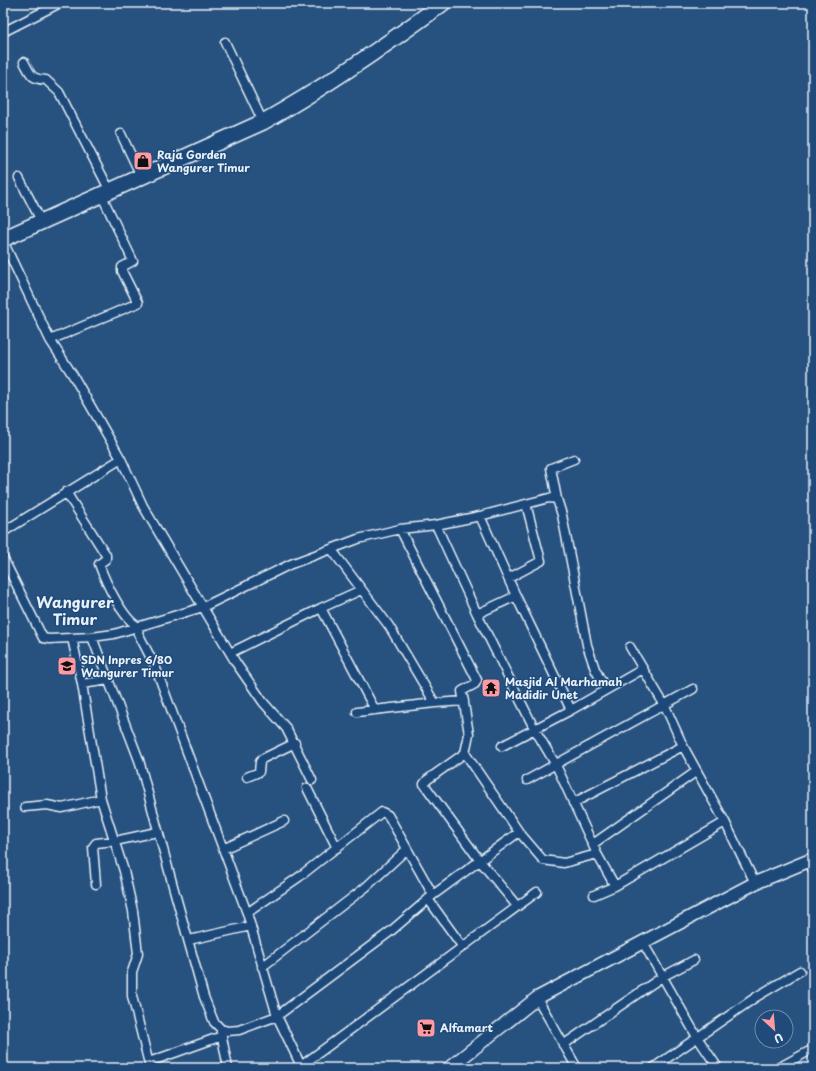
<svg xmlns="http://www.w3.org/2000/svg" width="816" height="1071" font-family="'Playpen Sans',sans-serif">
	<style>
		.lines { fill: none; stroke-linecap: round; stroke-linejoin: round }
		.street-casing { stroke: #e8f1f8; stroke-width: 11 }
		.secondary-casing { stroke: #e8f1f8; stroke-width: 15 }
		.highway-casing { stroke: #e8f1f8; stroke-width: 18 }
		.street { stroke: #1f4a7a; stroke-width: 8 }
		.secondary { stroke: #1f4a7a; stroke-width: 12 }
		.highway { stroke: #1f4a7a; stroke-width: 15 }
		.labels { text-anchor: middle; stroke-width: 3; stroke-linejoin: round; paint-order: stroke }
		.poi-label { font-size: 11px; font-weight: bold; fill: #e8f1f8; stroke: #1f4a7a; text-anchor: start }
		.district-label { font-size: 15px; font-weight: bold; fill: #e8f1f8; stroke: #1f4a7a }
	</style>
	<rect width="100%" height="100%" fill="#27517f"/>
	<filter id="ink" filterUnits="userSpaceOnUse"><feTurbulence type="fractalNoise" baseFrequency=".025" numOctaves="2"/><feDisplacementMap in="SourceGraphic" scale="8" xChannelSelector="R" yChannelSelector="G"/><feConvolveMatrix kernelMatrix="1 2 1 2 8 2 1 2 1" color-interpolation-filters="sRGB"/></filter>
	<g filter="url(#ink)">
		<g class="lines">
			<defs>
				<path id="street" d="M3,32l57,-29
					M225,42l38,80
					M24,62c7,13 7,17 22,18l13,12 51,99
					M121,134l20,42
					M19,178l22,43
					M3,241l47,99 24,37 47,82 22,47 93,157 27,39 23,26 26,52
					M50,340l88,-37 -16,-32v-4l11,-6 -32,-67
					M66,492l40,63v4l-7,5c6,17 24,56 40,63l-1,6 17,33 92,247 30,103 114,-85 42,-36 86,-63 -54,-79
					M557,499l-6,-31 23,-9
					M480,516l36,80 55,114
					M436,525l41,89 57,114 22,37 41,89 18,32
					M400,529l77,151 -2,4 -13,7 7,43 -4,19 -38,27 -3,4 56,77 37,45
					M3,532l118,-73
					M332,550l57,76 44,74 2,3 29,-2
					M3,558l40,80 6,1 43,-2 47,123 34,126 31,111 10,25 7,7 7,2 11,-1 38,-14 25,52
					M509,578l32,-17 -15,-57
					M361,590l-40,18 54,102
					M477,614l39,-18
					M92,637l22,-3 89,-27 88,-43 67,-25 42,-10 36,-4 44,-9 69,-18 8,1 5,16 25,130 8,24 11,21
					M72,638l10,46 19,115 23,72 9,40 5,43 -6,18v24l18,72
					M630,647l35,59 18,40 42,76 30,61
					M230,653l91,-45
					M82,684l27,-4
					M357,712l78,-9
					M502,746l69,-36 72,-41
					M247,777l12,-5 1,-10 2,-3 33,-16
					M527,780l166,-91
					M307,788l30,60
					M573,803l110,-57
					M25,807l22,-2 15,3 39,-9
					M519,832l24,28 21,3 33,-9
					M593,844l104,-73
					M223,849l61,-28
					M809,861l4,9
					M96,884l-3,-37 3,-4 19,-2 42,-9
					M594,895l21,-9 110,-64
					M428,899l34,47
					M247,913l52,-36 83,-65 6,3 45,80
					M189,940l62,-14
					M642,941l55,96 21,31
					M262,967l104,-80 41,-38
					M537,998l40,70
					M221,1032l7,36
					M563,1045l99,-68 32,-17
					M149,1062l73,-26
					M301,1066l236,-174
					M653,1068l103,-71 44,-26
					M778,1068l35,-19"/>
				<path id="secondary" d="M449,1068l88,-70 218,-115 58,-24"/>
				<path id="highway" d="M3,239l260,-117c64,-36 122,-76 180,-119"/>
			</defs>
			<!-- street casing -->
			<use href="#street" class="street-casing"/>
			<!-- secondary casing -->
			<use href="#secondary" class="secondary-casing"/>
			<!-- highway casing -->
			<use href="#highway" class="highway-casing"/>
			<!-- street -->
			<use href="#street" class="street"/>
			<!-- secondary -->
			<use href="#secondary" class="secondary"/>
			<!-- highway -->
			<use href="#highway" class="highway"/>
		</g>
	</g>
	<!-- icons -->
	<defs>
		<symbol id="shop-square" viewBox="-11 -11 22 22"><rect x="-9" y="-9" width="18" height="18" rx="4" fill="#ff9aa2" stroke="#1f4a7a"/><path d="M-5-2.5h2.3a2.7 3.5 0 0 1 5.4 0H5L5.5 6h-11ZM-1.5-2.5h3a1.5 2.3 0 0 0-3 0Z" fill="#111"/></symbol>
		<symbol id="school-square" viewBox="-11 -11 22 22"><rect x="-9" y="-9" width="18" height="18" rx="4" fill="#ff9aa2" stroke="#1f4a7a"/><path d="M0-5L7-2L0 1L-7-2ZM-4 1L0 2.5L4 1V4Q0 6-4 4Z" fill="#111"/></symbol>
		<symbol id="temple-square" viewBox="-11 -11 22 22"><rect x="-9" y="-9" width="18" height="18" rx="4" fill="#ff9aa2" stroke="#1f4a7a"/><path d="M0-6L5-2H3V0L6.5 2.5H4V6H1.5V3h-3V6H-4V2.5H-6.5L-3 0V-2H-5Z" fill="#111"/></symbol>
		<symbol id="supermarket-square" viewBox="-11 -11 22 22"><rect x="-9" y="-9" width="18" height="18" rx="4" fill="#ff9aa2" stroke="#1f4a7a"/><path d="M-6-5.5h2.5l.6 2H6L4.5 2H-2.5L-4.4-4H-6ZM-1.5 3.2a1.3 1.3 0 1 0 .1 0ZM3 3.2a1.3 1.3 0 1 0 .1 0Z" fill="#111"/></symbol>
	</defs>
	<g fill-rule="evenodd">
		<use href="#shop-square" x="132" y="150" width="22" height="22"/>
		<use href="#school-square" x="56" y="655" width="22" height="22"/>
		<use href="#temple-square" x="480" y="677" width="22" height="22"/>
		<use href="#supermarket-square" x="415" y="1017" width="22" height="22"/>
	</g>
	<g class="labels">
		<!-- poi labels -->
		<g class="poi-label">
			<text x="157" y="159">Raja Gorden<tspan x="157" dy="13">Wangurer Timur</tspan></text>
			<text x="81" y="664">SDN Inpres 6/80<tspan x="81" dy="13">Wangurer Timur</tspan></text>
			<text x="505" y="686">Masjid Al Marhamah<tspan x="505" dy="13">Madidir Unet</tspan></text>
			<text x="440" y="1032">Alfamart</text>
		</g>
		<!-- district labels -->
		<g class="district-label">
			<text x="75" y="608">Wangurer<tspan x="75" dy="17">Timur</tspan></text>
		</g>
	</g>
	<!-- margin -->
	<rect width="816" height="1071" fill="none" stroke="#1f4a7a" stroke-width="16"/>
	<rect x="8" y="8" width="800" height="1055" fill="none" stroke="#e8f1f8" stroke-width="1.5" filter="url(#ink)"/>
	<!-- north arrow -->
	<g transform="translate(774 1029) rotate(154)"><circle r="19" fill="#1f4a7a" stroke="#6f8dac"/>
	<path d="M0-3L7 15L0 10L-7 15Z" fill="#ff9aa2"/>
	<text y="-6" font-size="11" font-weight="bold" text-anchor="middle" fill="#e8f1f8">U</text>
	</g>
</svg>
